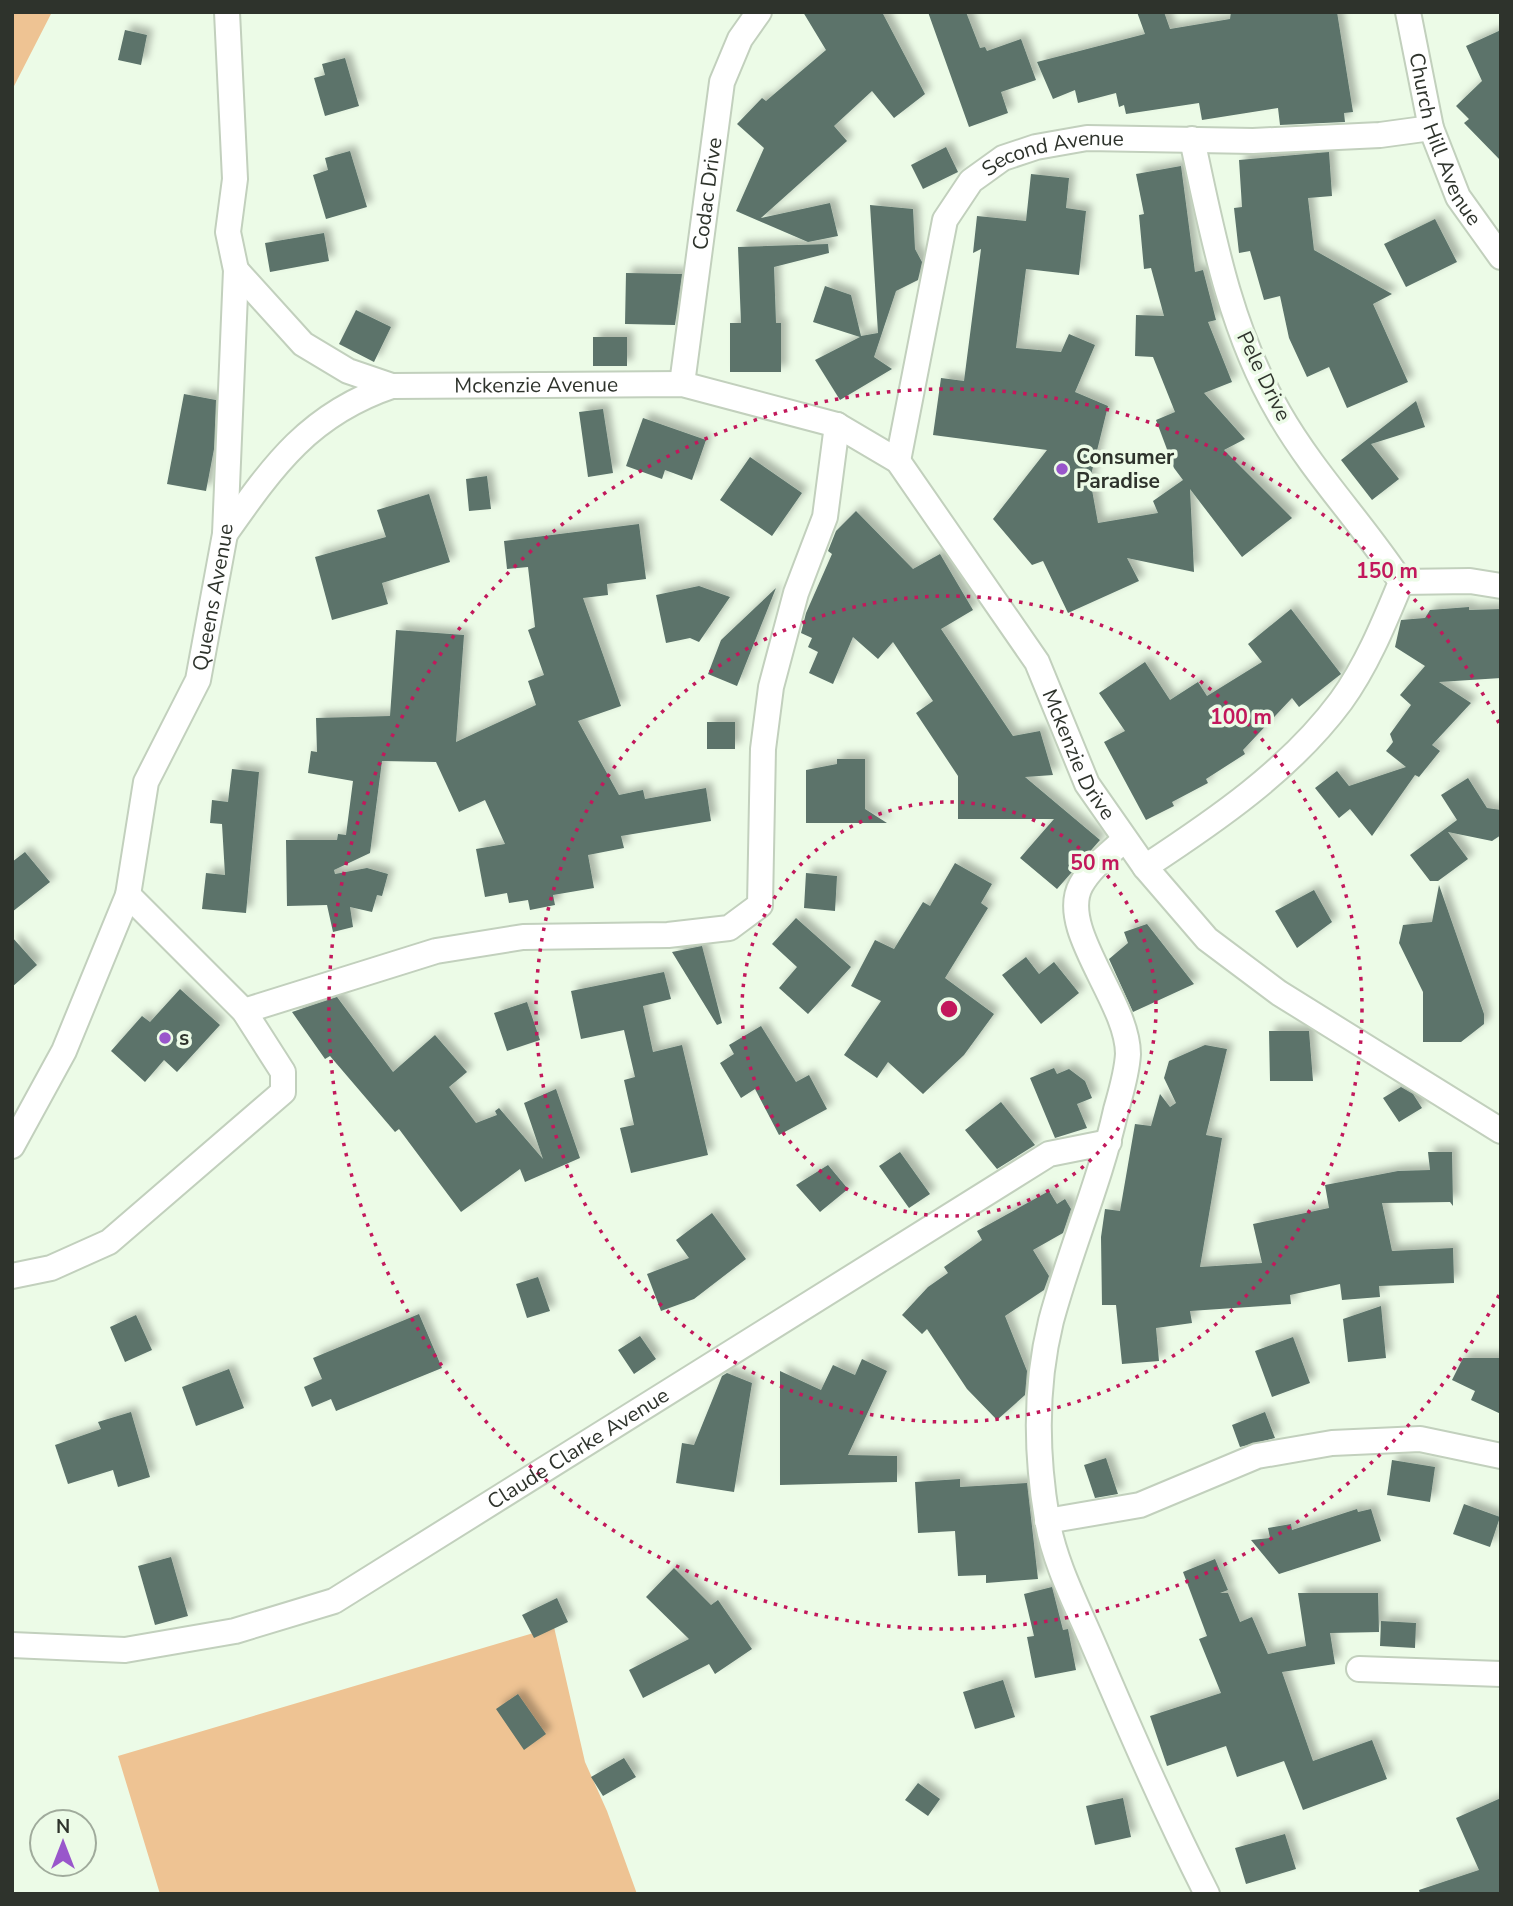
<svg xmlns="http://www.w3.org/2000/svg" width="1513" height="1906" font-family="'Nunito Sans',sans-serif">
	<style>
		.green { fill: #eec393 }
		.building { fill: #5b736a; filter: url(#shadow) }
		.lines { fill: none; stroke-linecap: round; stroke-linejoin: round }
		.street-casing { stroke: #c2d0bd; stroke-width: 28 }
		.street { stroke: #fff; stroke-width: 24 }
		.ring { fill: none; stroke: #c2185b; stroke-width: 3.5; stroke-dasharray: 3.5 7 }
		.poi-dot { fill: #9956cb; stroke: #ecfbe7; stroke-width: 2.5 }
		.labels { text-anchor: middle; stroke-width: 7; stroke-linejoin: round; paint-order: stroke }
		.street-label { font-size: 21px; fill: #2e332c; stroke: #ecfbe7 }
		.poi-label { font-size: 21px; font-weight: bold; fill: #2e332c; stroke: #ecfbe7; text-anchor: start }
		.centre { fill: #c2185b; stroke: #ecfbe7; stroke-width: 3.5 }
		.ring-label { font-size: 21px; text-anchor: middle; font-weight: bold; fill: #c2185b; stroke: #ecfbe7; stroke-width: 7; stroke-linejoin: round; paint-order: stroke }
	</style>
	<defs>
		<filter id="shadow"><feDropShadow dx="6" dy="-6" stdDeviation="3.5" flood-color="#0004"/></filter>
	</defs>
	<rect width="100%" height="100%" fill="#ecfbe7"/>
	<!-- green -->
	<path class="green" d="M12,12h40l-40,78z
		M554,1627l31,135 22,49 30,83h-477l-42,-138z"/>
	<!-- building -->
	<path class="building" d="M803,12h79l43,82 -31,24 -22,-27 -38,35 13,15 -86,77 69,-15 8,33 -30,6 -72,-31 28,-63 -27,-24 25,-26 4,3 60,-51z
		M928,12h38l14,36 5,-1 2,4 34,-12 15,41 -35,12 7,21 -39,14z
		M1137,12h27l6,17 60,-10 1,-7h106l16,100 -9,1 1,9 -65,3 -2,-17 -76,12 -3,-17 -73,11 -2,-9 -5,2 -3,-14 -38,10 -3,-13 -22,9 -16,-37 108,-28z
		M125,30l22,5 -6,30 -23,-5z
		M1501,30v131l-37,-38 5,-4 -13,-13 26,-25 -16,-35z
		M345,58l14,48 -34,10 -11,-38 11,-3 -3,-11z
		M946,147l12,25 -35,17 -12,-24z
		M350,151l17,56 -41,12 -13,-44 15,-5 -3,-12z
		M1329,152l3,44 -24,2 6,52 78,44 -19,10 35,78 -61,26 -18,-41 -22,10 -18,-39 -9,-42 -16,4 -14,-49 -11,2 -5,-45 8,-1 -3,-47z
		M1181,166l14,106 8,-2 13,50 -8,2 24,60 -28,11 41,46 -21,11 68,68 -50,39 -52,-68 4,83 -67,-14 12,23 -71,32 -25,-52 -11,4 -39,-46 54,-69 -114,-15 8,-57 23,3 17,-132 -8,4 4,-37 49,5 5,-47 38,4 -3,30 20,3 -7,64 -53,-6 -10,79 45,4 8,-18 26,11 -20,47 33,14 -18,73 8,44 60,-10 -5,-12 30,-21 -9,-12 -18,-48 19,-8 -22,-55 -18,-1 1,-41 28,1 -13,-48 -7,1 -5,-54 5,-1 -8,-40z
		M870,205l43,4 2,40 7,13 -4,18 -22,11 -22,66 18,12 -52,31 -25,-40 45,-23 -47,-15 12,-36 26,9 10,41 17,-3z
		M1435,219l22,43 -51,25 -22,-43z
		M324,233l5,28 -59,11 -5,-29z
		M828,244l1,9 -55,14 2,56h5v49h-51v-49h11l-3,-76z
		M626,273l56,1 -7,51 -50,-1z
		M356,310l35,17 -17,35 -35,-18z
		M593,337h34v29h-34z
		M184,394l32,6 -2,49 -8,42 -39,-7z
		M1416,401l9,26 -54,17 28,35 -27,21 -31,-40z
		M603,409l10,64 -25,4 -9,-65z
		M643,418l63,22 -14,40 -27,-10 -3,9 -36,-13z
		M750,457l52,36 -30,43 -52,-36z
		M487,476l4,33 -22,2 -3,-32z
		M429,494l21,68 -68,21 6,21 -56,16 -17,-63 71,-20 -9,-27z
		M856,511l57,58 27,-15 33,56 -32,19 72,107 27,-5 13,44 -28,2 75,63 -43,49 -37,-31 34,-39h-96v-43l-42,-63 17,-12 -40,-59 -15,17 -25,-22 -20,47 -24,-11 9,-21 -10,-5 4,-9 -11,-5 5,-20 26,-59 -4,-3 8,-20z
		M639,524l7,55 -39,5 1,11 -25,3 38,108 -43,15 41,74 24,-5 2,9 61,-11 5,33 -90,15 3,12 -36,7 6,33 -41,7 2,10 -25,5 -2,-10 -19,3 -2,-10 -22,4 -9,-48 29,-5 -20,-44 -26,12 -23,-50 -54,-1 -12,92 -36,17 1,4 32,-6 21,6 -6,22 -5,-1 -5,17 -22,-5 3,20 -20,5 -6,-27 -40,1 -1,-66h51l1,-6 8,1 7,-54 -45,-8 3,-22 6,1 -1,-34 74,-2 6,-86 68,5 -8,107 80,-37 -8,-24 16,-6 -16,-45 7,-3 -7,-60 -21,2 -3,-28z
		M699,586l31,11 -31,45 -9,-4 -24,5 -10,-48z
		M776,588l-39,98 -29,-12 13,-34z
		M1469,607v3l32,-1v69l-62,4 32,21 -39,42 8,6 -21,26 -4,-2 -43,61 -22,-27 -11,9 -24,-30 22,-17 12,15 57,-19 -20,-16 7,-9 -3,-8 21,-29 -11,-10 25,-29 -30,-19 6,-27 24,-2 5,-8z
		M1291,609l50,65 -42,33 -7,-9 -49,52 2,4 -39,25 2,4 -36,19 2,4 -28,14 -42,-78 21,-11 -26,-38 46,-31 25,38 28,-18 9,14 55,-34 -14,-18z
		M707,722h28v27h-28z
		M837,759h28v50l22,14h-81v-53l31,-6z
		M232,769l27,3 -13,141 -44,-4 4,-36 19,2 -3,-51 -12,-1 2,-23 16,2z
		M1468,778l19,30 14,2v25l-9,6 -44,-9 20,27 -30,22h-8l-20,-26 47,-35 -16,-25z
		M25,852l25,30 -38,30v-50z
		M955,863l37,21 -11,19 7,5 -43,70 49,36 -30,41 -41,39 -35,-32 -11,16 -33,-23 37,-54 -30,-15 24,-46 19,9 29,-47 7,4z
		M806,873l31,3 -2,35 -31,-3z
		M1439,885l45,129v10l-23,18h-38v-50l-24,-49 4,-18 29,-3z
		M1314,890l18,32 -35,26 -22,-37z
		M796,918l55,49 -43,47 -29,-26 18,-21 -25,-23z
		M1147,924l47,60 -61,28 -24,-53 19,-16 -4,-11z
		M12,937l25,28 -25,22z
		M702,946l20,77 -5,2 -45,-73z
		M1026,957l13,17 15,-12 25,31 -38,31 -39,-49z
		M664,972l7,27 -28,7 10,46 29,-7 26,110 -77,18 -11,-45 14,-3 -10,-45 11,-3 -11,-47 -43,9 -10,-48z
		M180,989l40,36 -43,47 -13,-12 -19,22 -34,-31 31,-35 8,6z
		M337,997l56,75 42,-37 32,37 -18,15 27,36 21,-8 -2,-4 4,-3 44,51 -19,-56 32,-14 24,69 -55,24 -5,-13 -59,43 -62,-83 -4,3 -65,-76 -5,3 -33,-47z
		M527,1002l13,38 -33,11 -13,-38z
		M761,1026l35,56 13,-7 18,34 -48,26 -24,-46 -14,9 -21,-35 14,-9 -5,-9z
		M1269,1031h40l4,50h-43z
		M1205,1045l22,4 -21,86 16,3 -22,129 62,-4 -9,-39 76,-16 -4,-23 73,-14 32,-1 -2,-18h24l1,54 -3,-4 -68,1 10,48 61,-3 1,35 -75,3 1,11 -38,3 -2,-16 -50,11 1,9 -101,7 2,12 -36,5 3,33 -37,3 -6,-59h-14l-1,-68 4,-28 15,2 15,-87 16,2 9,-32 10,13 6,-4 -12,-25 5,-17z
		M1054,1068l3,6 12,-5 16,12 7,17 -15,6 10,24 -32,10 -25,-60z
		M1401,1087l12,7 9,14 -23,14 -16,-24z
		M1001,1102l34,43 -38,24 -32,-39z
		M900,1152l30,42 -21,14 -30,-42z
		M828,1165l20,24 -28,23 -24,-27z
		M1049,1191l8,13 8,-5 6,10 -8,24 -30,17 16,26 -5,14 -39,26 22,55 -2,24 -28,25 -30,-31 -40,-60 -5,5 -20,-19 26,-28 20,-14 -4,-6 38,-27 -5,-9z
		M712,1213l34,46 -52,40 -33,12 -14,-37 42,-16 -13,-18z
		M538,1277l12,34 -23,7 -11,-34z
		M1381,1306l5,52 -38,4 -5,-43z
		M419,1314l23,54 -106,43 -5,-12 -19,8 -8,-20 18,-8 -9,-21z
		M136,1315l16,35 -27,12 -15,-35z
		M640,1336l16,23 -22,15 -16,-24z
		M1293,1337l17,46 -38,14 -17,-46z
		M1463,1358h38v56l-30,-14 4,-9 -23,-11z
		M862,1359l25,12 -39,84 49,1v26l-117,3v-114l41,19 12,-25 22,10z
		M229,1369l15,39 -48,18 -14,-39z
		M727,1373l25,10 -18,109 -58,-9 6,-40 12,2 28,-69z
		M131,1412l19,65 -32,10 -5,-17 -45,14 -13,-39 46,-16 -3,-7z
		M1265,1412l10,26 -35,9 -8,-22z
		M1106,1458l12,36 -23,4 -11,-33z
		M1392,1460l43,7 -5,35 -43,-7z
		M960,1479v8l67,-4 11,96 -52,4v-8l-28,1 -3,-45 -37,2 -3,-51z
		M1464,1504l36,13 -10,30 -37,-13z
		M1357,1509l1,3 13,-3 10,32 -102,33 -28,-34 19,-2 -2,-10 23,-4 1,6z
		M171,1557l17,59 -33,9 -17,-59z
		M1215,1559l13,31 -8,3h8l12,29 12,-5 16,37 38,-8 -8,-53h80l1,39 -49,1 5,31 -53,8 31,89 59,-21 15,39 -84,31 -19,-49 -47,16 -11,-31 -59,20 -17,-50 71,-23 -22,-54 8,-3 -24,-64z
		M674,1568l37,37 7,-5 34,49 -37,25 -6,-10 -66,34 -14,-28 60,-31 -43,-42z
		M1052,1587l11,43 5,-1 8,41 -41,8 -8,-41 7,-1 -10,-42z
		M557,1598l11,24 -34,16 -12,-23z
		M1381,1621l35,2 -1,25 -35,-2z
		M1003,1680l12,37 -40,12 -12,-37z
		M518,1694l28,40 -22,16 -28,-41z
		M624,1758l12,19 -33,19 -12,-19z
		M918,1783l22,16 -12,17 -23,-16z
		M1123,1798l8,39 -36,8 -9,-39z
		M1501,1798v96h-81l-1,-4 60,-20 -23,-52z
		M1285,1834l11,35 -50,15 -11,-36z"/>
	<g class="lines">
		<defs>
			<g id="street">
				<path id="s1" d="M1408,12l23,116 27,69 43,60"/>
				<path id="s2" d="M236,270l67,74 45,27 44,15 290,-2 155,41 61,36 139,201 50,122 58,83 62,72 72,54 222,138"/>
				<path id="s3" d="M682,384l40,-302 18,-43 19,-27"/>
				<path id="s4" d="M898,461l47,-241 26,-39 32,-23 33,-11 51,-9 166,3 127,-6 51,-7"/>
				<path d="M225,534c48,-68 84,-120 167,-148"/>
				<path d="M1401,582l69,-1 31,5"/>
				<path d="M1124,840c-15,14 -33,27 -43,45 -24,44 47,116 47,169 -1,19 -7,38 -12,56 -16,72 -46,140 -65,211 -16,65 -15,133 -4,198 7,43 30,87 47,127 36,84 72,167 113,248"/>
				<path d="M1145,867c70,-46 145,-97 196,-166 26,-36 43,-78 60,-119 -38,-58 -87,-108 -122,-169 -49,-83 -67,-180 -87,-274"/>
				<path d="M244,1011l192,-60 87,-14 145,-2 61,-7 31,-23 3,-156 8,-62 25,-94 29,-76 12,-92"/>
				<path id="s5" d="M12,1146l52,-95 64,-156 18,-113 52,-102 27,-146 11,-264 -8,-38 7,-53 -8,-167"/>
				<path d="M12,1276l39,-8 58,-26 174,-150v-20l-39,-61 -116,-116"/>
				<path d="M1047,1521l93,-16 117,-49 75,-13 88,-4 81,17"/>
				<path id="s6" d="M12,1645l113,5 110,-19 99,-30 715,-447 60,-12"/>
				<path d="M1359,1669l142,5"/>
			</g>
		</defs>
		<!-- street casing -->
		<use href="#street" class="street-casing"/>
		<!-- street -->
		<use href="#street" class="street"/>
	</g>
	<!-- distance rings -->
	<g class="ring">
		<circle cx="949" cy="1009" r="207"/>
		<circle cx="949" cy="1009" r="413"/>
		<path d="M1499 1295A620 620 0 1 1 1499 723"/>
	</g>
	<!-- markers -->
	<g class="poi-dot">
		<circle cx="1062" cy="469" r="7"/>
		<circle cx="165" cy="1038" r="7"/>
	</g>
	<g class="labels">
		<!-- street labels -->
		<g class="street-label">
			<text dy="7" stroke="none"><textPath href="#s1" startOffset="133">Church Hill Avenue</textPath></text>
			<text dy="7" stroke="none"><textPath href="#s4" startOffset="382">Second Avenue</textPath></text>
			<text dy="7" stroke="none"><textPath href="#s3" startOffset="192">Codac Drive</textPath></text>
			<text transform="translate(1264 376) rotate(64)" y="7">Pele Drive</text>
			<text dy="7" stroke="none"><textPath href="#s2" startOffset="343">Mckenzie Avenue</textPath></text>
			<text dy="7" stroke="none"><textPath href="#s5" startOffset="590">Queens Avenue</textPath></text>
			<text dy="7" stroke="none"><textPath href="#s2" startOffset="1066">Mckenzie Drive</textPath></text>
			<text dy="7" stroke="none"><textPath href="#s6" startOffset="616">Claude Clarke Avenue</textPath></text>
		</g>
		<!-- poi labels -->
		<g class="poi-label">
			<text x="1076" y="464">Consumer<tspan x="1076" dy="24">Paradise</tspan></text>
			<text x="179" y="1045">s</text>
		</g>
	</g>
	<circle cx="949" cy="1009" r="10" class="centre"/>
	<g class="ring-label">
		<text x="1387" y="578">150 m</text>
		<text x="1241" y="724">100 m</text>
		<text x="1095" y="870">50 m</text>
	</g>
	<!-- border -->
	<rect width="1513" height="1906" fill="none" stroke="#2e332c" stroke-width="28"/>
	<!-- north arrow -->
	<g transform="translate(63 1843)"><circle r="33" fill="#ecfbe7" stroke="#a0ab9c" stroke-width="2"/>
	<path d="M0-5L12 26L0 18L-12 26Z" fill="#9956cb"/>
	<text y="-10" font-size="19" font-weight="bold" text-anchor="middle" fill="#2e332c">N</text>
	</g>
</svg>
